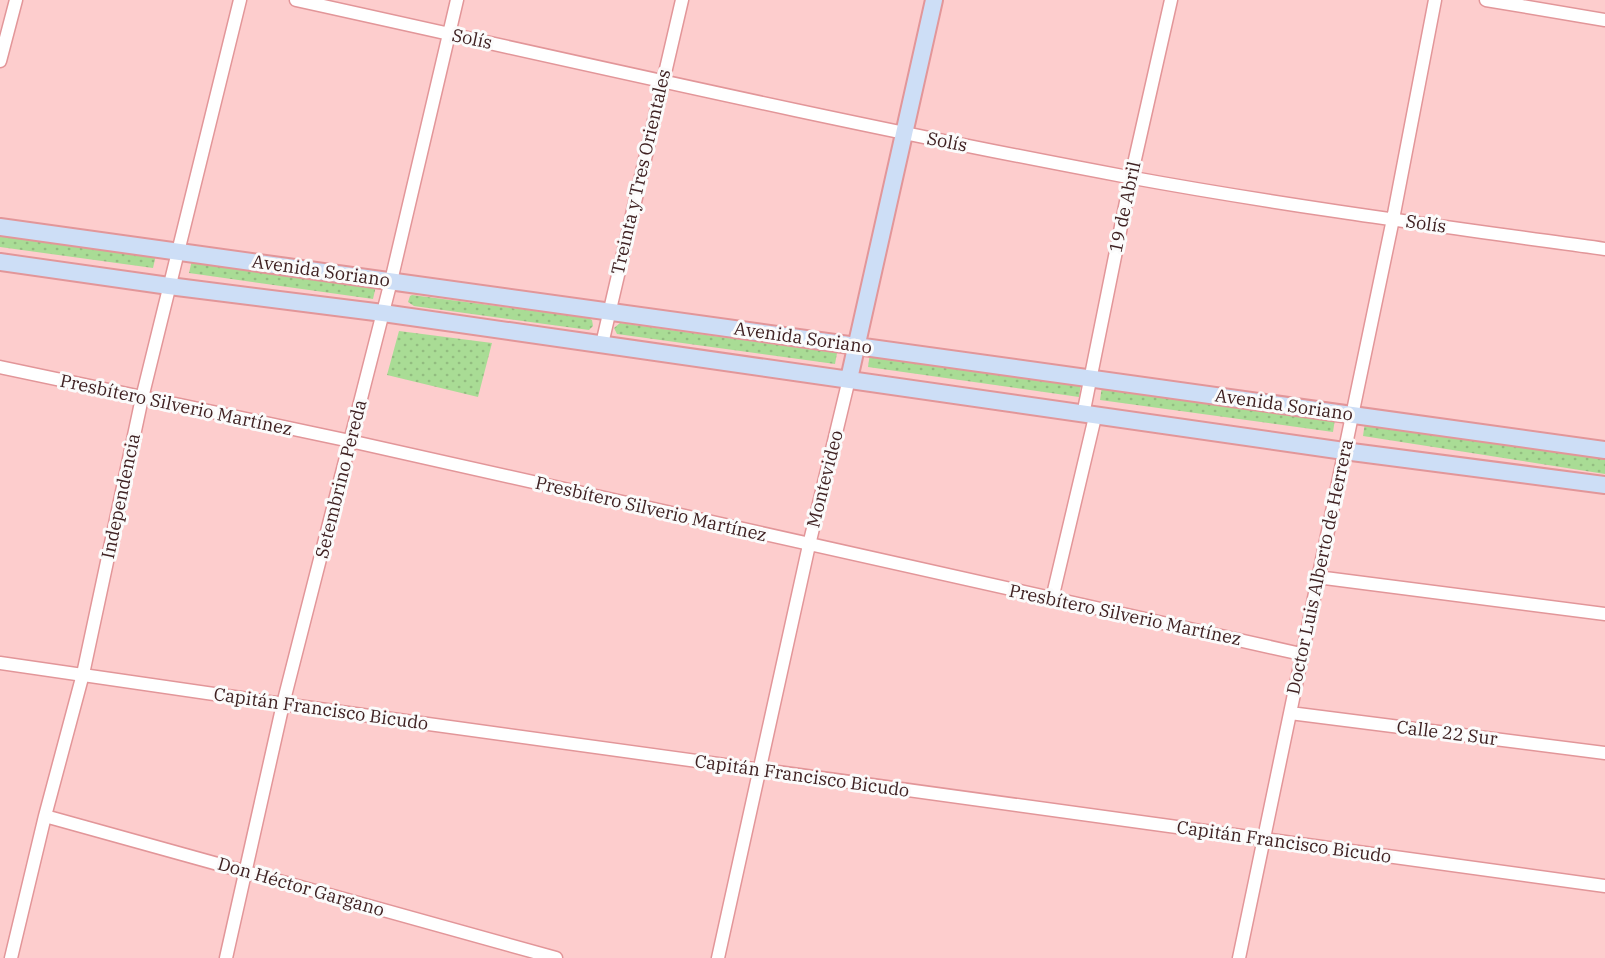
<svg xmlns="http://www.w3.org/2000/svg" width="1605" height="958" font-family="'IBM Plex Serif',serif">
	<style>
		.green { fill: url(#green-dots) }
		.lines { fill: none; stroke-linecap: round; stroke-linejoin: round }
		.street-casing { stroke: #e29699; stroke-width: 15 }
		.secondary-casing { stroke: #e29699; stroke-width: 20 }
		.street { stroke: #fff; stroke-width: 12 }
		.secondary { stroke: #cddef6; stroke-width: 16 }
		.labels { text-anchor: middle; stroke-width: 6; stroke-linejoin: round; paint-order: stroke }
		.street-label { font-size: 18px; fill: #3f2122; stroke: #fbfbfb }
	</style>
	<defs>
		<pattern id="green-dots" width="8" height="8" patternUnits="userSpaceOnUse" patternTransform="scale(1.5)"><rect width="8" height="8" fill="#a9dc95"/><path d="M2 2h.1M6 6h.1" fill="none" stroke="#92bc80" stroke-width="1.8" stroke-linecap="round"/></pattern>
	</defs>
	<rect width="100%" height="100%" fill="#fdcdcd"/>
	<!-- green -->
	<path class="green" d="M0,234l156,21 -3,13 -153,-21z
		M192,260l184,26 -3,13 -184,-26z
		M412,295l177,23 3,2 1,6 -4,4 -175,-24 -6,-4 2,-6z
		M620,323l217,30 -2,11 -218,-30 -3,-6z
		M399,331l93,12 -14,54 -91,-22z
		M870,353l211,31 -2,13 -211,-30z
		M1102,386l233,33 -2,13 -233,-32z
		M1365,422l240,37v15l-242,-38z"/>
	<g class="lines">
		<defs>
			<path id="street" d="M296,0c277,61 553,125 832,177 158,29 318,50 477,72
				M1486,0l119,20
				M0,61l16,-61
				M602,344l80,-344
				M0,367l350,74 951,213
				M1083,415l48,-238 40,-177
				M1317,577l288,37
				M1052,599l43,-182
				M0,663l283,41 1322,182
				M1290,713l315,40
				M45,816l511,142
				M11,958l34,-142 38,-142 59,-276 98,-398
				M226,958l57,-254 108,-423 66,-281
				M718,958l91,-413 40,-166
				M1239,958l154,-739 42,-219"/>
			<path id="secondary" d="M0,227l1605,223
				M0,262l169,24 214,27 961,138 261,34
				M849,379l85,-379"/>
		</defs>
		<!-- street casing -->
		<use href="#street" class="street-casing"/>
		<!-- secondary casing -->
		<use href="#secondary" class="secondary-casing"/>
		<!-- street -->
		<use href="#street" class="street"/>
		<!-- secondary -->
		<use href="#secondary" class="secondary"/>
	</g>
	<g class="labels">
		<!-- street labels -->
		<g class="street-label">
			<text transform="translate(472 39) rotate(12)" y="6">Solís</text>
			<text transform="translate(947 142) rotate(11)" y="6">Solís</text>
			<text transform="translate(641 172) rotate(-77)" y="6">Treinta y Tres Orientales</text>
			<text transform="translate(1125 207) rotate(-78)" y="6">19 de Abril</text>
			<text transform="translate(1426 224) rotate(8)" y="6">Solís</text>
			<text transform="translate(321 271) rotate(8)" y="6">Avenida Soriano</text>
			<text transform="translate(803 338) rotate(8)" y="6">Avenida Soriano</text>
			<text transform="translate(176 405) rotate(12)" y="6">Presbítero Silverio Martínez</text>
			<text transform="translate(1284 405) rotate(8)" y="6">Avenida Soriano</text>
			<text transform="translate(341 479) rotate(-76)" y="6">Setembrino Pereda</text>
			<text transform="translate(825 479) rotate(-76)" y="6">Montevideo</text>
			<text transform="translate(121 496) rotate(-78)" y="6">Independencia</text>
			<text transform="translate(651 509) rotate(13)" y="6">Presbítero Silverio Martínez</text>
			<text transform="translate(1320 567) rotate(-78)" y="6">Doctor Luis Alberto de Herrera</text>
			<text transform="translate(1125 615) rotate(12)" y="6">Presbítero Silverio Martínez</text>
			<text transform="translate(321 709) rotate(8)" y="6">Capitán Francisco Bicudo</text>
			<text transform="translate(1447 733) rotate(7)" y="6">Calle 22 Sur</text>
			<text transform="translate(802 776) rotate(8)" y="6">Capitán Francisco Bicudo</text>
			<text transform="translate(1284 842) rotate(8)" y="6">Capitán Francisco Bicudo</text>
			<text transform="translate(301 887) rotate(16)" y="6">Don Héctor Gargano</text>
		</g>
	</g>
</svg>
